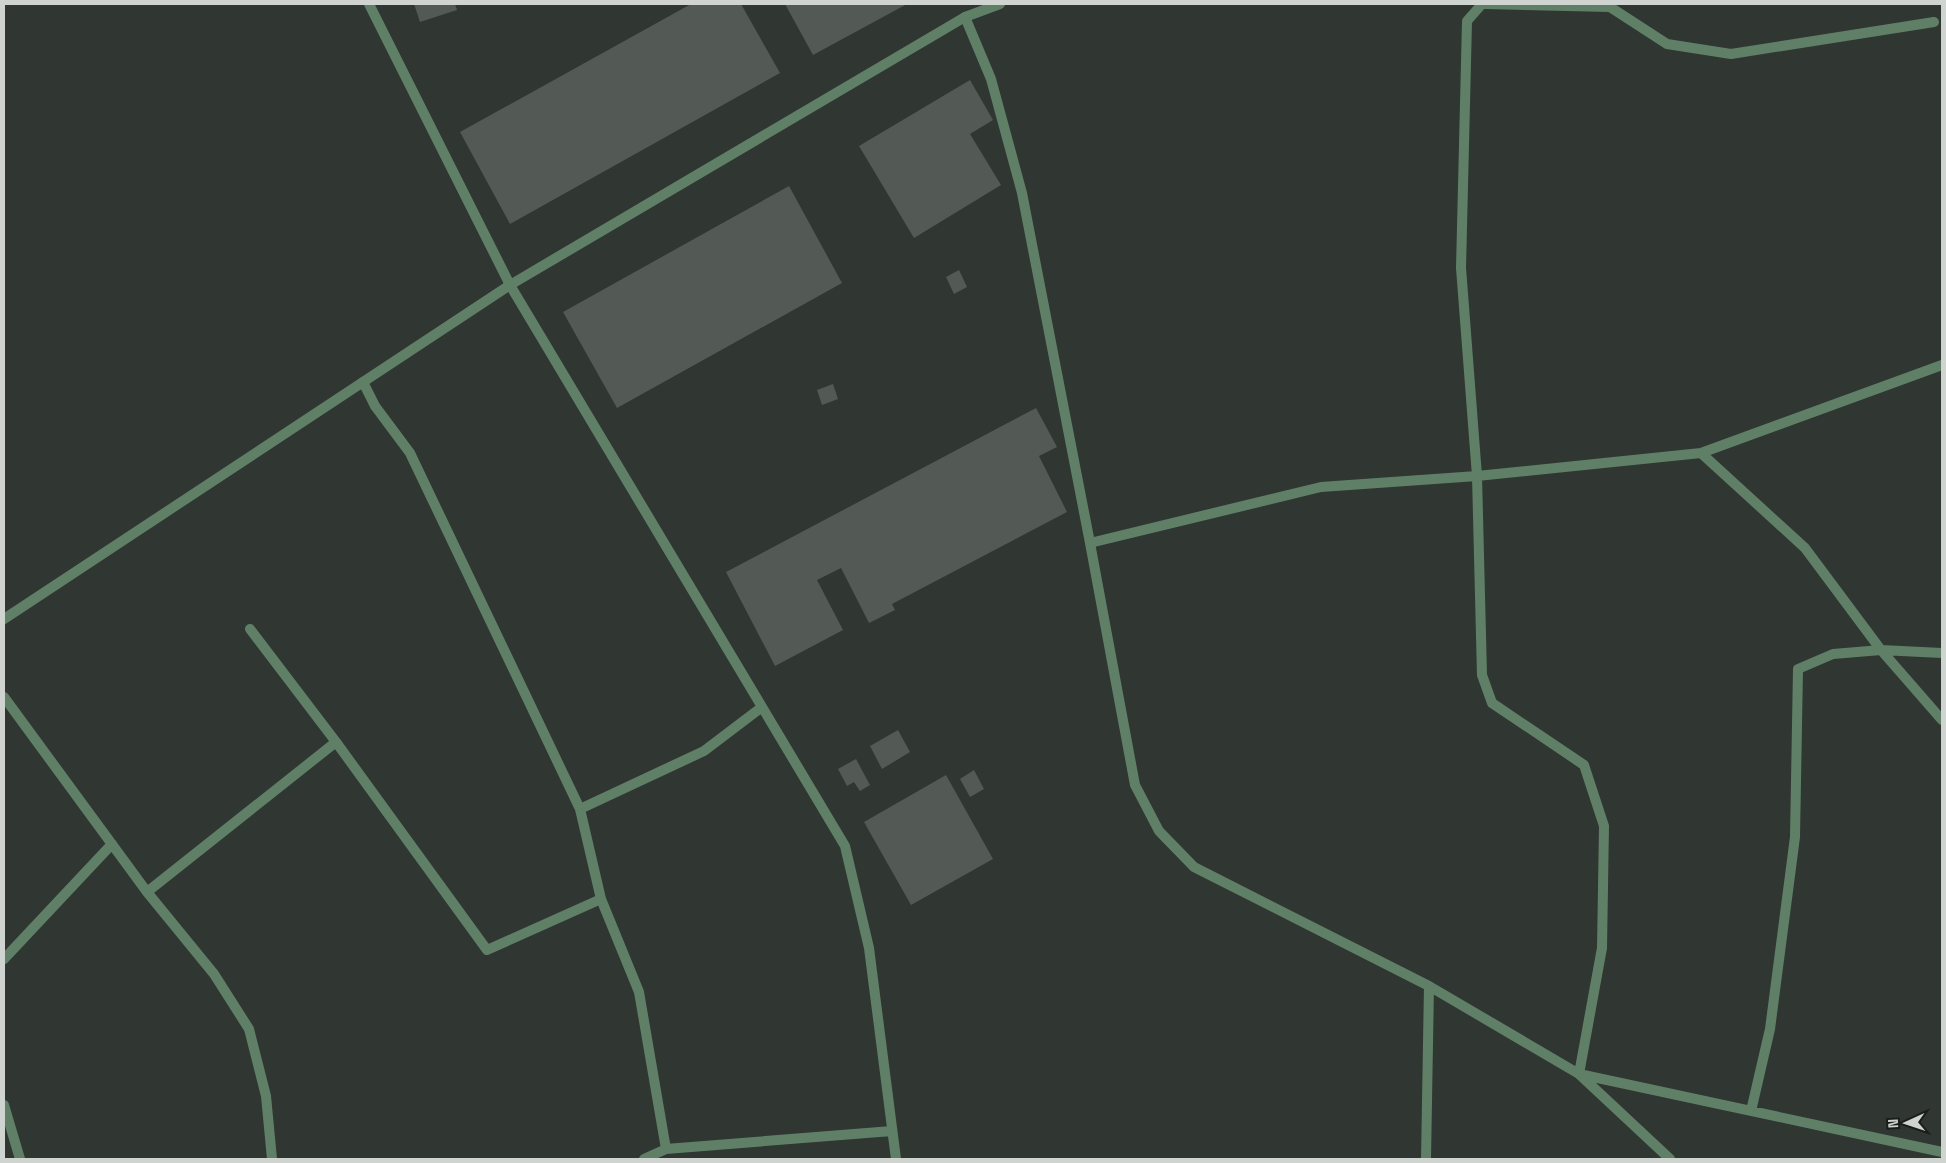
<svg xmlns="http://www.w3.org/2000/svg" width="1946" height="1163" font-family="'Space Grotesk',sans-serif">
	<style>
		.building { fill: #535a55 }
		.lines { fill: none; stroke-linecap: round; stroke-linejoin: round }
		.minor { stroke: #5f8067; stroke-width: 10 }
		.tertiary { stroke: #5f8067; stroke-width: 10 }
	</style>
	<rect width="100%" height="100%" fill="#303631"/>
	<!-- building -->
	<path class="building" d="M414,4h41l2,6 -37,12z
		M691,4h50l39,69 -270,151 -50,-92z
		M785,4h122l-94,51z
		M970,80l23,40 -23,14 31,51 -87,53 -55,-92z
		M789,186l53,97 -225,125 -54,-96z
		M959,270l8,17 -13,7 -8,-17z
		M833,384l5,15 -16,6 -5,-15z
		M1036,408l21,39 -18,9 28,56 -175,92 3,6 -26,13 -28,-55 -24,12 26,50 -68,36 -49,-94z
		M898,730l12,22 -28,17 -12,-23z
		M856,759l14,26 -10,6 -6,-9 -7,4 -9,-17z
		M974,770l10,19 -14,8 -10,-18z
		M946,775l47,84 -82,46 -47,-83z"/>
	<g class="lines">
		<!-- minor -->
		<path class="minor" d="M369,4l141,281 335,561 24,102 27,211
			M1482,4l-15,17 -6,247 16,208 5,199 10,28 92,62 20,61 -2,122 -23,126 91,85
			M1486,4l124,3 57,37 64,10 203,-32
			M965,17l26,62 31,114 68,350 45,242 24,46 35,36 235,119 150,88 363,78
			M363,382l12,24 35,47 170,356 21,90
			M1701,453l104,95 76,102 61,70
			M1090,543l231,-56 156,-11 224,-23 241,-88
			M250,629l86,113 151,208 114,-51 38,93 27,157
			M4,697l143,195 67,82 35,55 17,67 6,63
			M580,809l124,-58 58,-44
			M147,892l189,-150
			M4,959l108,-115
			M4,1105l16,54
			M1751,1111l19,-82 25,-192 3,-168 35,-15 48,-4 61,3
			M644,1159l22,-10 226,-18
			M1426,1159l3,-173"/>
		<!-- tertiary -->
		<path class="tertiary" d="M4,619l506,-334 455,-268 35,-13"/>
	</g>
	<!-- border -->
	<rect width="1946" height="1163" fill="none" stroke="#d0d4d1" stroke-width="10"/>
	<!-- north arrow -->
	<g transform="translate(1906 1123) rotate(267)" stroke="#1a1d1b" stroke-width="4" paint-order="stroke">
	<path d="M0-4L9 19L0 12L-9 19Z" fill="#d0d4d1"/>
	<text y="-8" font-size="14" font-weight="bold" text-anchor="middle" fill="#d0d4d1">N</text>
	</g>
</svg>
